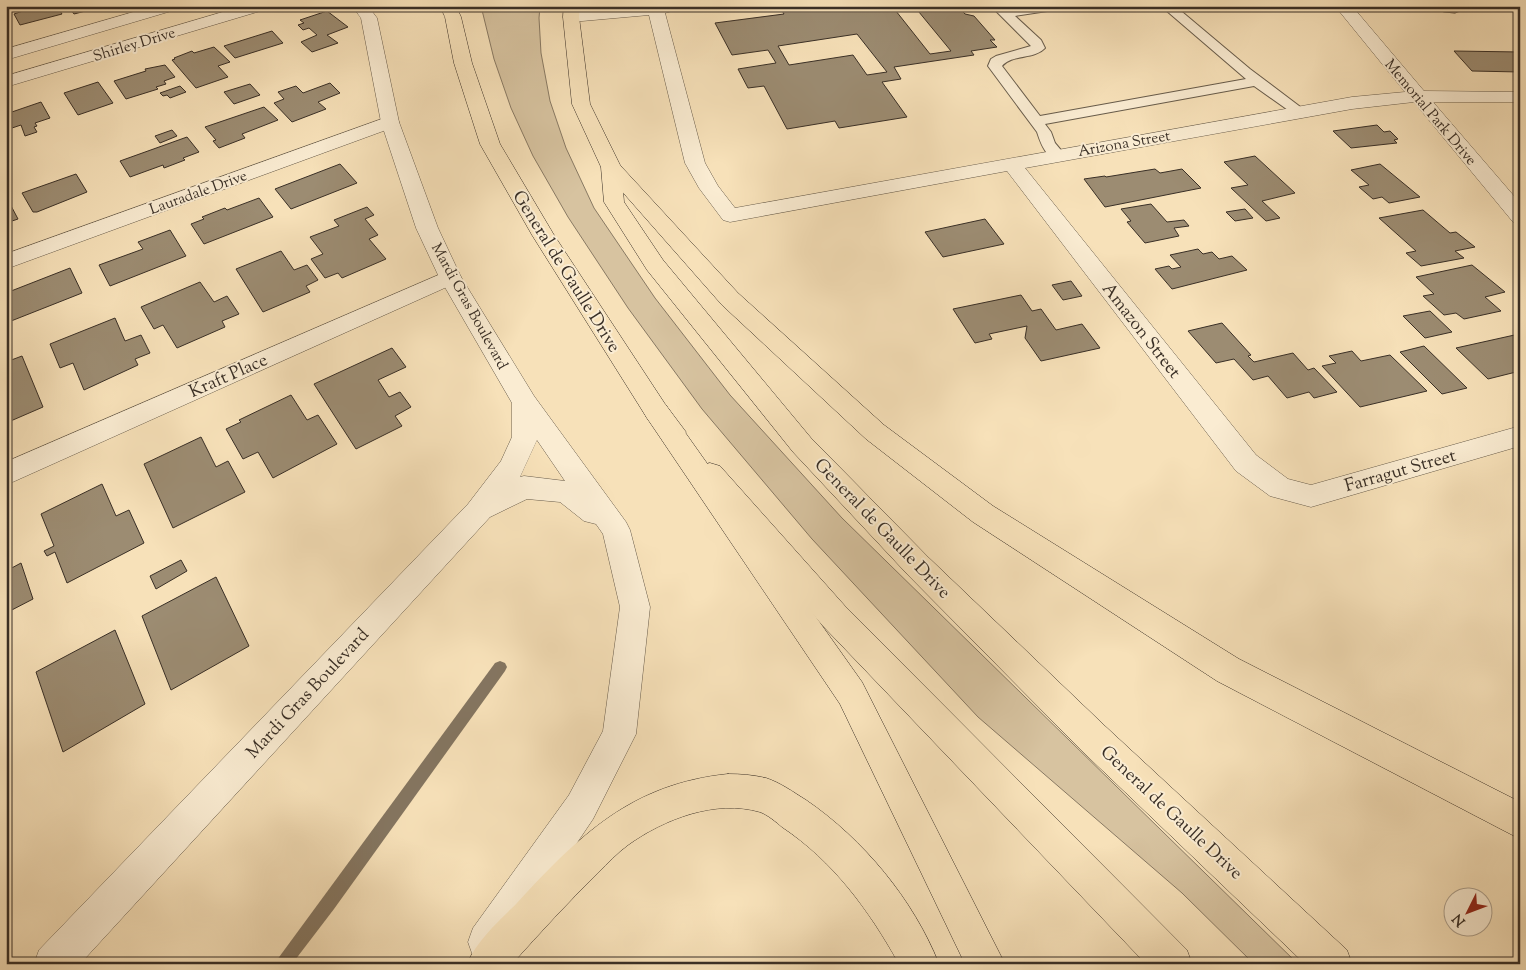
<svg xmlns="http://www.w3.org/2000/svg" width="1526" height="970" font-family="'Sorts Mill Goudy',serif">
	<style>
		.green { fill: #d7c3a0; stroke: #887963 }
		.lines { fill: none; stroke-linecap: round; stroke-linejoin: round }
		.stream { fill: #847560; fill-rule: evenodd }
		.building { fill: #9c8c72; stroke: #392f26; fill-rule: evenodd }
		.service-casing { stroke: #685c4b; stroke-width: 2 }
		.minor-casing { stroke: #685c4b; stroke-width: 1 }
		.tertiary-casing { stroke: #685c4b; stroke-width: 1 }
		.primary-casing { stroke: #392f26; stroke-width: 1 }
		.motorway-casing { stroke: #392f26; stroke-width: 1 }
		.service { fill: #faecd2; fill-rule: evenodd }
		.minor { fill: #faecd2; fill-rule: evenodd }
		.tertiary { fill: #faecd2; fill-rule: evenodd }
		.primary { fill: #f7e1b9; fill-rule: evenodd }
		.motorway { fill: #f7e1b9; fill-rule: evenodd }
		.labels { text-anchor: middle; stroke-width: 4; stroke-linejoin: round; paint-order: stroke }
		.far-street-label { font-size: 15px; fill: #392f26; stroke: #faecd2 }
		.street-label { font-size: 18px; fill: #392f26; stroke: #faecd2 }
	</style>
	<rect width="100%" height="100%" fill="#f7e1b9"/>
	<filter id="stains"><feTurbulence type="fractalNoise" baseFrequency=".004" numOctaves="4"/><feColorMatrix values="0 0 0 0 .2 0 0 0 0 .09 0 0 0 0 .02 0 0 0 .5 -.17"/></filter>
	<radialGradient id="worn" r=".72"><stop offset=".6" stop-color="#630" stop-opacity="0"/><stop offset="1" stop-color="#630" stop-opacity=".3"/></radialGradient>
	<!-- green -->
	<path class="green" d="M481,6h59l-1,12 2,35 9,48 16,47 28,60 61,90 75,97 112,123 456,446h-44l-72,-71 -204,-176 -166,-178 -110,-130 -74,-101 -60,-91 -35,-61 -22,-48 -17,-49z"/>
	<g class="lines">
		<!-- stream -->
		<path class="stream" d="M500,661l5,2 2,4 -2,4 -171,238 -42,55h-18l221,-301z"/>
	</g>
	<!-- building -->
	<path class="building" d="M27,6h30l5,8 -42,11 -6,-11 15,-5z
		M68,6h33v1l-27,7z
		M806,6l2,4 31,-4h53l38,48 21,-3 -37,-45h44l7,8 9,2 21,24h-5l7,7 -26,4 3,4 -80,12 7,12 -19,3 25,35 -68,11 -4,-7 -48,8 -23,-43 -16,2 -10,-19 38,-6 -8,-13 -36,5 -17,-32 69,-9 -4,-7zM857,34l30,38 -20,3 -14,-20 -64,10 -11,-19z
		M1426,6h41l1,2 -13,5 -11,-1z
		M327,11l21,16 -21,8 11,8 -26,9 -11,-10 16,-7 -8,-7 -6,2 -5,-5 6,-2 -4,-3z
		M272,31l11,12 -48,15 -11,-12z
		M214,47l16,15 -12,4 10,11 -32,11 -24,-28 3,-1 -1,-1 18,-7 2,2z
		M1454,51l66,1v20l-48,-1z
		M165,65l10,12 -11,4 2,3 -10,3 2,2 -32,10 -12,-18 32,-10 -1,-2z
		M98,82l15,21 -35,12 -14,-22z
		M330,83l10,10 -22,9 8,7 -34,13 -18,-19 10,-4 -6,-7 18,-6 7,7z
		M250,84l10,11 -26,9 -10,-12z
		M180,86l6,6 -16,6 -3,-3 -4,1 -3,-3z
		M41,102l9,16 -15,5 2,3 -3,1 3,5 -12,4 -4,-11 -15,5v-16z
		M264,107l14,13 -36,14 3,4 -26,10 -6,-7 3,-1 -11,-13z
		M1377,125l7,7 6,-1 8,8 -4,1 3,3 -46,5 -18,-17z
		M172,130l5,6 -17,7 -5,-7z
		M187,137l12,15 -16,6 2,2 -21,8 -1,-3 -33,12 -10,-16z
		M1255,156l40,37 -33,8 18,17 -14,3 -35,-33 17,-3 -24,-23z
		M340,164l17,19 -66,26 -16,-20z
		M1380,164l40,33 -31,6 -7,-6 -9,2 -14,-12 10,-2 -18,-15z
		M1155,169l5,4 22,-4 19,19 -96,19 -21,-28 21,-3 1,1z
		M76,174l11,18 -50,20h-4l-11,-19z
		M259,198l14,19 -69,27 -13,-20 13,-5 -2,-2 23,-9 2,2z
		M9,202l9,17 -12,4v-20z
		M1151,204l16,18 17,-2 5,6 -15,2 5,8 -34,7 -18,-21 4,-1 -10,-12z
		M367,207l7,8 -9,4 13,16 -9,4 17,20 -44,19 -4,-5 -13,5 -14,-19 12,-5 -13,-17 29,-11 -5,-6z
		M1245,209l8,9 -18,3 -9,-9z
		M1423,210l27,23 6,-1 19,15 -20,4 9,7 -43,8 -15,-13 10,-2 -37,-33z
		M985,219l19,25 -61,13 -18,-25z
		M170,230l16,26 -76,30 -11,-21 44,-16 -5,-7z
		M1198,249l5,5 9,-2 7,7 13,-3 15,14 -75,19 -17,-20 14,-3 3,3 9,-2 -11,-12z
		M281,251l13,19 13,-5 11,15 -12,6 4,6 -47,20 -27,-43z
		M1472,265l33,27 -20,5 16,14 -37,8 -8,-6 -12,2 -21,-19 11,-2 -18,-17z
		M70,268l12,25 -76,30v-30z
		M1071,281l11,15 -19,4 -11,-15z
		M200,282l14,20 13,-6 12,18 -17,7 3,6 -48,21 -14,-23 -9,4 -13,-22z
		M1021,295l11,16 9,-2 15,21 26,-6 18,24 -59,13 -16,-23 2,-12 -38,8 3,5 -17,4 -22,-34z
		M1430,311l22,21 -27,6 -22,-22z
		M115,318l10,23 16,-6 9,18 -15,6 3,6 -54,25 -11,-27 -13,5 -10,-24z
		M1222,323l29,32 -3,1 6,6 39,-9 15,17 6,-2 23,24 -23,6 -5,-6 -22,6 -19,-22 -15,4 -19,-21 -18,4 -28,-32z
		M1519,334l1,37 -32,8 -32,-31z
		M1424,346l43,42 -25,6 -42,-42z
		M392,348l14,19 -28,13 11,17 11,-5 11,15 -16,9 7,10 -46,23 -42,-65z
		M1352,351l9,10 29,-6 37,36 -67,16 -38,-41 14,-3 -7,-7z
		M22,356l21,51 -37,16v-61z
		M291,395l16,25 11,-5 19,29 -64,34 -15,-26 -15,7 -17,-30 15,-7 -2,-2z
		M201,437l15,30 12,-6 17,31 -72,36 -29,-64z
		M102,484l14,32 13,-6 15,33 -77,40 -12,-31 -8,4 -3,-5 10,-5 -13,-32z
		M181,560l6,11 -31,18 -6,-13z
		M21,563l12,36 -27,14v-48l2,5z
		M216,577l33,69 -78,44 -29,-74z
		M115,630l30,74 -82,48 -27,-80z"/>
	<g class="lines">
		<defs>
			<path id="service" d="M991,6h13l4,4 21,-4h31l-6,4 -39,6 26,24 4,8c-11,12 -33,6 -43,18l38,50 206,-37 -85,-73h14l75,63 57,43 -2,3h-10l-41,-29 -209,38 6,8 4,11 10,12 -3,3c-15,4 -21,-14 -25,-26l-49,-66 3,-7 5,-3 35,-10z"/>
			<path id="minor" d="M642,6h39l-2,3 -14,4 40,150 13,23 17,22 617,-111 53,-5 -70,-86h17l72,85 96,1v10h-87l87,101v21l-7,-2 -99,-120 -62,7 -327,59 231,287 32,24 23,6 209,-59v20l-209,61 -41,-11 -34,-25 -229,-300 -277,51 -7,-2 -24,-32 -14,-25 -36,-148 -78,7 -6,-2 -2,-3 2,-3 6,-2z
				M390,116l7,2 2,4 -2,4 -391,143v-15z
				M450,270l8,2 3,5 -3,5 -452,203v-23z"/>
			<path id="tertiary" d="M154,6h26l-2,3 -172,51v-11z
				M243,6h26l-2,3 -261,78v-11z
				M352,6h16l9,12 22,104 39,106 23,49 73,119 92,126 4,8 20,77 -14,127 -43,85 -92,137 -14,5 -14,-5 -5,-14 5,-14 96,-133 34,-64 17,-124 -17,-73 -7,-10 -12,-3 -24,-19 -33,-3 -37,18 -410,447h-46l5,-14 429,-446 33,-43 11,-24v-34l-73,-126 -23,-49 -35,-106 -20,-104zM537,440l28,41 -41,-5 -4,1z"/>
			<path id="primary" d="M440,6h16l5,11 11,46 28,81 54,91 111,169 21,28 -4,7c-19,6 -24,-7 -35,-21l-115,-183 -52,-91 -26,-81 -9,-46z
				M564,6h16l-1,11 11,87 31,63 3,35 39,58 148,178 117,119 177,169 242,224 5,14h-47l-224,-214 -173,-175 -115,-123 -146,-182 -43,-68 -3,-35 -29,-63 -9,-87z
				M710,463l10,3 125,140 342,344 5,14h-46l-323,-338 -123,-144 -4,-8 4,-8z"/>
			<path id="motorway" d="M611,161l7,2 120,130 146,132 109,81 246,153 281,143v37l-303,-158 -244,-159 -107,-83 -144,-134 -118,-134 -3,-4 3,-4z
				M656,401l9,3 197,278 143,282h-40l-125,-260 -193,-286 -4,-7 4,-7z
				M728,774c13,0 25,1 38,4 15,5 27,14 40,22 57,39 107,99 133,164h-40c-30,-54 -66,-103 -117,-137 -6,-5 -14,-12 -22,-15 -44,-13 -96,7 -132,33 -11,8 -20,18 -30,28 -30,29 -58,60 -86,91h-45c10,-24 32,-43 50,-61 63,-68 114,-119 211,-129z"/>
		</defs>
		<!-- service casing -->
		<use href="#service" class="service-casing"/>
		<!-- minor casing -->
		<use href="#minor" class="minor-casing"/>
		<!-- tertiary casing -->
		<use href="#tertiary" class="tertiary-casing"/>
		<!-- primary casing -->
		<use href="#primary" class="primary-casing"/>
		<!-- motorway casing -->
		<use href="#motorway" class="motorway-casing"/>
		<!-- service -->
		<use href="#service" class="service"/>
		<!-- minor -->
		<use href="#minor" class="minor"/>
		<!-- tertiary -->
		<use href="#tertiary" class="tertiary"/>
		<!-- primary -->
		<use href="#primary" class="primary"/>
		<!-- motorway -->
		<use href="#motorway" class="motorway"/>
	</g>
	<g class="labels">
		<!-- far-street labels -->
		<g class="far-street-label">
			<text transform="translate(134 44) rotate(-17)" y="5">Shirley Drive</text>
			<text transform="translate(1431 112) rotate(50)" y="5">Memorial Park Drive</text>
			<text transform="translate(1124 143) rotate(-10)" y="5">Arizona Street</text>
			<text transform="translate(198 192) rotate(-20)" y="5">Lauradale Drive</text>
			<text transform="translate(470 306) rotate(61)" y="5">Mardi Gras Boulevard</text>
		</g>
		<!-- street labels -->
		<g class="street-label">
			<text transform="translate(567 271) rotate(58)" y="6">General de Gaulle Drive</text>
			<text transform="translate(1142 330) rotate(52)" y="6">Amazon Street</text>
			<text transform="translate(228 375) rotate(-24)" y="6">Kraft Place</text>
			<text transform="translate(1400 470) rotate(-16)" y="6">Farragut Street</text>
			<text transform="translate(883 528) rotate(46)" y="6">General de Gaulle Drive</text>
			<text transform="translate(307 693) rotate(-47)" y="6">Mardi Gras Boulevard</text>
			<text transform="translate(1172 812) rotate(43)" y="6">General de Gaulle Drive</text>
		</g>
	</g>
	<!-- margin -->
	<rect width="1526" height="970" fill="none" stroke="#f7e1b9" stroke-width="25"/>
	<rect x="8" y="8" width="1511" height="955" fill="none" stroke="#392f26" stroke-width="2.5"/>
	<rect x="12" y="12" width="1501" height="945" fill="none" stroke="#392f26"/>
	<!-- north arrow -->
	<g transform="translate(1468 912) rotate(228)"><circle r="24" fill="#faecd2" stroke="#ada08d"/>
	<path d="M0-4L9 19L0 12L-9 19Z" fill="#8f2418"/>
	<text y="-8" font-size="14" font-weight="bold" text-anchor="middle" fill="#392f26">N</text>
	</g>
	<rect width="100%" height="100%" filter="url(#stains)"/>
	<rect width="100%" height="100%" fill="url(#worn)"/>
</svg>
